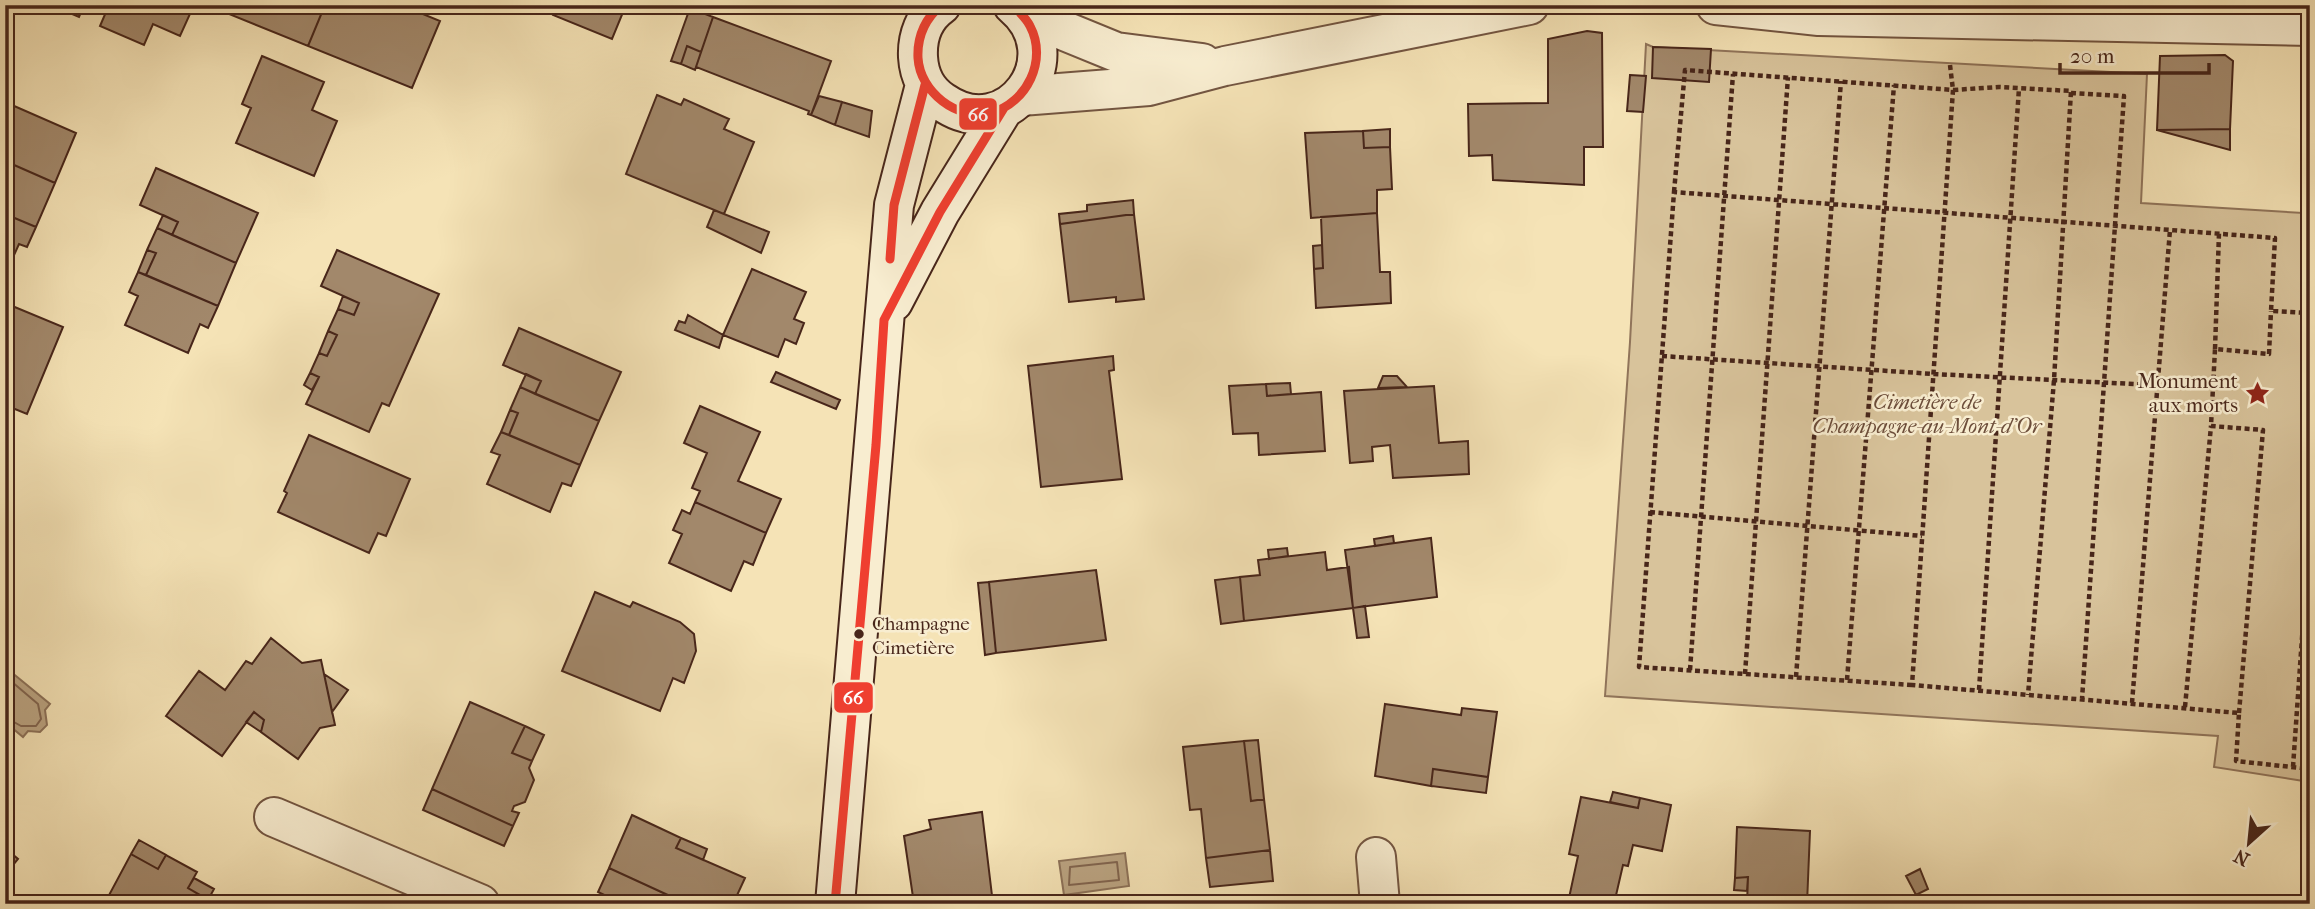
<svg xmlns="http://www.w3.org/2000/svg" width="2315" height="909" font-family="'IM FELL French Canon',serif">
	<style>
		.green { fill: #d8c39b; stroke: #90745a; stroke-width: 2 }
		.water { fill: #baa381; stroke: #8c7158; stroke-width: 2 }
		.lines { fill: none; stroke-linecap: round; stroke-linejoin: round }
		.shore { stroke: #81644e; stroke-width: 2 }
		.building { fill: #a2886b; stroke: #48261a; stroke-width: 2 }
		.street-casing { stroke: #735541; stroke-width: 42 }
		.secondary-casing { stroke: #48261a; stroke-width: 42 }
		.path { stroke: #48261a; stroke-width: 4.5; stroke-dasharray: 5 3.5; stroke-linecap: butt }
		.street { stroke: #f8edd0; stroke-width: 38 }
		.secondary { stroke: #f8edd0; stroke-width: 38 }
		.bus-1-casing { stroke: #f8edd0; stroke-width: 14 }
		.bus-1 { stroke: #ef3f30; stroke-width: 9 }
		.bus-dot { fill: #48261a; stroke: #f8edd0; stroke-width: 2.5 }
		.labels { text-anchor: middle; stroke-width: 5; stroke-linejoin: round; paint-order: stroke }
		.bus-label { font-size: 19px; fill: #48261a; stroke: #f8edd0; text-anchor: start }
		.poi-label { font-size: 21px; fill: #48261a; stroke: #f8edd0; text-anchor: end }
		.park-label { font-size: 21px; font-style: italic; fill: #6c4d3a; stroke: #f8edd0 }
		.line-badge { stroke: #f8edd0; stroke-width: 2.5 }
		.badge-label { font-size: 19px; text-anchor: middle; font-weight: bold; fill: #fff }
	</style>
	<rect width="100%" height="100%" fill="#f5e3b6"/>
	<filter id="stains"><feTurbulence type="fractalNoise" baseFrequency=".00286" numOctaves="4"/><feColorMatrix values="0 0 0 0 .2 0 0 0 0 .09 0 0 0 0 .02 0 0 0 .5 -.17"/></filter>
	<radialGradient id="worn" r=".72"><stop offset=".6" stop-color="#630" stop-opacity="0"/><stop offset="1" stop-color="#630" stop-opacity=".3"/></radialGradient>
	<!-- green -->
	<path class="green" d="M1646,44l7,3 494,27 -6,129 162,10 7,-112v681l-96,-15 4,-31 -613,-40 25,-354z"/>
	<!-- water -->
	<path class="water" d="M5,667l45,37 -5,6 2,15 -7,7 -12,-1 -5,6 -18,-15z
		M1125,853l4,33 -65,9 -5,-34z"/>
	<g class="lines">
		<!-- shore -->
		<path class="shore" d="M5,676l33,28 3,15 -5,7h-15l-16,-9
			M1117,862l2,18 -50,5 1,-18z"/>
	</g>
	<!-- building -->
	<path class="building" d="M51,5h33l-5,12z
		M109,5h85l-14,31 -27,-12 -9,21 -44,-19z
		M226,5h99l-17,41 -84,-34z
		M325,5h76l39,16 -28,67 -104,-42z
		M556,5h70l-14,34 -59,-24z
		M690,8l23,9 -12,35 -14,-6 -6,18 -10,-3z
		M713,17l118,44 -20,54 -3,-1 1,-3 -113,-44z
		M1587,31l15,2 1,114h-19v38l-91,-5 -1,-25 -23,1 -1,-52 80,-1v-64z
		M687,46l14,6 -6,18 -14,-6z
		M1653,47l58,2 -2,33 -57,-4z
		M2225,55l8,6 -3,68 -73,1 3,-74z
		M262,56l62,26 -12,28 25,11 -23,55 -78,-33 15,-35 -9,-4z
		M1630,75l16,1 -3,36 -16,-1z
		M657,95l24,10 3,-6 45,20 -5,10 30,13 -30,72 -98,-40z
		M819,96l23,6 -7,23 -24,-10z
		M5,102l71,31 -21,50 -50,-22z
		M842,102l30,9 -3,26 -34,-12z
		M1390,129v18l-26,1 -1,-17z
		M2230,129v21l-73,-20z
		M1363,131l1,17 26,-1 2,42 -15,1v23l-66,5 -6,-85z
		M5,161l50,22 -19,44 -31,-13z
		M156,168l102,45 -22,50 -64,-28 6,-13 -38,-17z
		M1133,200l1,14 -74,10 -1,-10 28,-3v-6z
		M714,210l55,22 -8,21 -54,-26z
		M1377,213l3,59h10l1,31 -75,5 -2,-39 9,-1 -2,-51z
		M5,214l31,13 -9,20 -8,-3 -13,29z
		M1134,214l10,85 -28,3v-5l-47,5 -9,-78z
		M163,215l15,7 -6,13 -15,-7z
		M157,228l79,35 -18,43 -72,-31 10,-22 -9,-3z
		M1322,245l1,23 -9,1 -1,-23z
		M147,250l9,3 -10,22 -8,-3z
		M337,250l102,44 -50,112 -7,-3 -13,29 -63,-28 13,-27 -9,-4 9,-20 8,3 10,-21 -9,-4 10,-22 16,6 5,-12 -38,-17z
		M752,269l54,23 -12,27 10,4 -8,21 -11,-5 -7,18 -55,-22z
		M138,272l80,34 -10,22 -8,-4 -12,29 -63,-28 13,-29 -9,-4z
		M343,296l16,7 -5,12 -16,-6z
		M5,303l58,24 -36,87 -22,-9z
		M688,315l35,20 -4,13 -44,-18 4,-9 6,2z
		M519,328l102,44 -22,49 -64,-27 6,-13 -38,-16z
		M328,331l9,4 -10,21 -8,-3z
		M1113,356l1,14 -5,1 13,108 -81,8 -13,-121z
		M776,372l64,28 -4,9 -65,-27z
		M310,373l9,4 -7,13 -8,-5z
		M526,374l15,7 -6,13 -15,-7z
		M1383,376h14l10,11 -29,1z
		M1290,383l1,11 -24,2 -1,-12z
		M1266,384l1,12 54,-4 4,59 -66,4 -1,-22 -25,1 -4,-48z
		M1434,386l5,57 29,-2 1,33 -76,4 -3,-33 -18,2 1,14 -23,2 -6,-72z
		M520,387l79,34 -19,44 -71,-30 9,-22 -8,-3z
		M700,406l60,26 -22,49 43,18 -15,34 -71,-31 5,-11 -8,-3 15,-35 -23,-10z
		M510,410l8,3 -9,22 -8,-3z
		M501,432l79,33 -9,21 -9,-3 -12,29 -63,-28 13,-29 -9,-3z
		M309,435l101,44 -24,57 -8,-3 -9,20 -91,-41 9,-19 -3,-2z
		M695,502l71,31 -13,32 -9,-4 -13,30 -62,-28 13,-29 -9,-4 9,-20 8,4z
		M1393,536l1,7 -19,3 -1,-7z
		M1431,538l6,59 -84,11 -8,-58z
		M1287,548l1,8 -19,3 -1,-9z
		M1325,552l2,18 22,-3 4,41 -109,13 -4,-44 20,-2 -2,-15z
		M1096,570l10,70 -110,13 -7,-71z
		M1240,577l4,44 -23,3 -6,-44z
		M989,582l7,71 -11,2 -7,-72z
		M595,592l35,15 3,-5 47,20 14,12 2,17 -12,32 -11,-5 -13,33 -98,-40z
		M1365,606l4,31 -12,1 -4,-30z
		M271,638l31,25 19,-3 14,65 -15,3 -22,31 -37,-27 3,-12 -10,-8 -32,44 -56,-40 33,-45 26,19 21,-29 6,3z
		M324,674l24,16 -16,22z
		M470,702l55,24 -13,27 20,8 -3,7 5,12 -9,22 -11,4 -2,5 7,2 -6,13 -81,-37z
		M1385,704l76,11 1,-7 35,4 -9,65 -55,-8 -2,17 -56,-10z
		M254,712l10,8 -3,12 -15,-10z
		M525,726l19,9 -12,26 -20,-8z
		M1258,740l6,59 -13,2 -7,-60z
		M1244,741l7,60 13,-2 6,51 -64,8 -5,-49 -11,1 -7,-63z
		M1433,769l55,8 -2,16 -55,-7z
		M432,789l81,37 -9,20 -81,-36z
		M1613,792l27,6 -2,10 -28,-6z
		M1581,797l57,11 2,-10 31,7 -9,46 -29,-6 -5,21 -5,-1 -9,39h-23l-22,-6 9,-42 -9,-2z
		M982,812l11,92h-79l-10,-68 27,-7 -2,-9z
		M632,815l49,23 -5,10 69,30 -12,26h-46l-78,-36z
		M1737,827l73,4 -3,73h-60l1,-27 -13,1z
		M681,838l26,11 -4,11 -27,-12z
		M139,840l27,15 -8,14 -27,-15z
		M5,848l13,11 -13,16z
		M1270,850l3,31 -63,6 -4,-29z
		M131,854l27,15 8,-14 31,17 -9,16 28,16h-95l-13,-7z
		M609,868l61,28 17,8 -18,-5 -2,5h-44l-25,-12z
		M1920,869l8,20 -12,6 -10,-19z
		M1748,877l-1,14 -13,-1 1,-12z
		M194,878l20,11 -6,11 -20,-12z"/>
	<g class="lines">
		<defs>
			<path id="street" d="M1716,5l103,11 491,10
				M1023,14l93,38 86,11
				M1021,96l128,-10 76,-20 304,-61
				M274,817l206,87
				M1376,857l4,47"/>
			<path id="secondary" d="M941,5c-17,12 -24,32 -23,52 1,18 9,35 25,45 64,45 132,-45 70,-97
				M893,302l47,-90 64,-104
				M835,904l59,-699 31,-120"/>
		</defs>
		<!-- street casing -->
		<use href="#street" class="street-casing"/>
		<!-- secondary casing -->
		<use href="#secondary" class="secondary-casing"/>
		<!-- path -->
		<path class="path" d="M1950,65l3,25 46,-3 72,4 -17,289 -26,315
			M2071,93l53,3 -42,603
			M1674,192l11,-122 268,20 -41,595 327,28 -3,48 74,8
			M2215,349l4,-116
			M1662,356l272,18 279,14
			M1650,512l272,24
			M1690,670l43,-596
			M1745,674l43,-597
			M1796,677l45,-596
			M1847,680l47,-595
			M1912,685l-273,-18 35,-475 601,46 -4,73 39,2
			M1979,690l40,-602
			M2132,703l38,-473
			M2185,707l26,-281
			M2239,713l24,-283 -52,-4 4,-77 54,5 2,-43
			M2293,767l17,-244"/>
		<!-- street -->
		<use href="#street" class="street"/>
		<!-- secondary -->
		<use href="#secondary" class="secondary"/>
		<defs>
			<path id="bus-1" d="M941,5c-16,14 -24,32 -23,53 2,34 39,63 73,55 36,-10 57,-53 39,-87 -3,-7 -11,-14 -17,-21
				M890,259l4,-54 31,-120
				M835,904l41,-459 8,-125 56,-108 64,-104"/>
		</defs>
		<!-- bus-1 casing -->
		<use href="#bus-1" class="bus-1-casing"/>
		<!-- bus-1 -->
		<use href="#bus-1" class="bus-1"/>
	</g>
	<!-- icons -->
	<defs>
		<symbol id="sight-bare" viewBox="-9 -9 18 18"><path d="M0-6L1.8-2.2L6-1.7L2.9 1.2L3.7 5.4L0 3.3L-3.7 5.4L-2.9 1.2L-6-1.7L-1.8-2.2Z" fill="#8f2418" stroke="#f8edd0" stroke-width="2.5" paint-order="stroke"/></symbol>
	</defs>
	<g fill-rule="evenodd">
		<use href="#sight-bare" x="2240" y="376" width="35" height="35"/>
	</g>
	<!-- markers -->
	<circle class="bus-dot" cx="859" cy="634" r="6"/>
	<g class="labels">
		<!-- bus labels -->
		<g class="bus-label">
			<text x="872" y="630">Champagne<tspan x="872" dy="24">Cimetière</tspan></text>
		</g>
		<!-- poi labels -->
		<g class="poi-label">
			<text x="2238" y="388">Monument<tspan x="2238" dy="24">aux morts</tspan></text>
		</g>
		<!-- park labels -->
		<g class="park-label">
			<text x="1927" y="409">Cimetière de<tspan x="1927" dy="24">Champagne-au-Mont-d'Or</tspan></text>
		</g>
	</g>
	<g class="line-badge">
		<rect x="958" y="97" width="40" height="34" rx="7" fill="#ef3f30"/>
		<rect x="833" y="681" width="41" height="33" rx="7" fill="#ef3f30"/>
	</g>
	<g class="badge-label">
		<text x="978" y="121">66</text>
		<text x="853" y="704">66</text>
	</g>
	<!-- margin -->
	<rect width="2315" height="909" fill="none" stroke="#f5e3b6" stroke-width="28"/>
	<rect x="7" y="7" width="2301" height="895" fill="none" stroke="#48261a" stroke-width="3.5"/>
	<rect x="14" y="14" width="2287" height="881" fill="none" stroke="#48261a" stroke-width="2"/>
	<!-- north arrow -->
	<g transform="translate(2249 843) rotate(207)" stroke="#f8edd0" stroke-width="5" paint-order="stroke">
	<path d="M0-5L12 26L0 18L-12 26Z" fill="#48261a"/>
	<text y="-10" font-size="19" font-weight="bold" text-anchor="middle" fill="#48261a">N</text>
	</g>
	<!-- scale -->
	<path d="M2060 63v10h149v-10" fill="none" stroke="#48261a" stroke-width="3.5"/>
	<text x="2070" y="63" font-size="21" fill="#48261a" stroke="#f8edd0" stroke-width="5" paint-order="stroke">20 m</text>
	<rect width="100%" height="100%" filter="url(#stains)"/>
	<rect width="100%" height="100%" fill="url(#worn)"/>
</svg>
